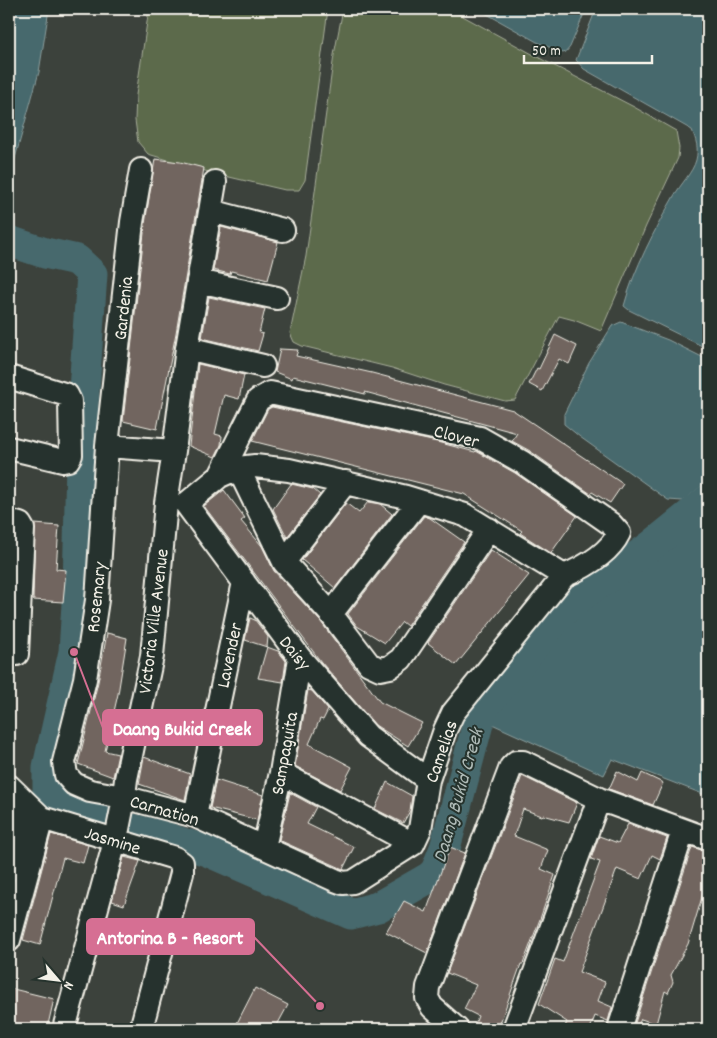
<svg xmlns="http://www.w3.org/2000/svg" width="717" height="1038" font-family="Dekko,sans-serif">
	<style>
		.green { fill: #5c6a4c; stroke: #a8ae9a }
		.water { fill: #47696d; stroke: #8c9f9e }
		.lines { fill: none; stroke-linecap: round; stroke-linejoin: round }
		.river { stroke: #47696d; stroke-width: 31 }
		.building { fill: #71655e; stroke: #f4f1e8 }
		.minor-casing { stroke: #f4f1e8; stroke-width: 26 }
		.minor { stroke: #26332d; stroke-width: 22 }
		.labels { text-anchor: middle; stroke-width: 4; stroke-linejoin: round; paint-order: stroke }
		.street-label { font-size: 19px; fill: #f4f1e8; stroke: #26332d }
		.water-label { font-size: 20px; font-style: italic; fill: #afbbb7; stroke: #26332d }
		.leader { fill: none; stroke: #d66f93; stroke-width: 2 }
		.callout-dot { fill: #d66f93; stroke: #26332d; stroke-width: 2 }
		.callout { fill: #d66f93; stroke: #d66f93; stroke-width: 2 }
		.callout-label { font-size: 20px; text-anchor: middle; font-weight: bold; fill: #fff }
	</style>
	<rect width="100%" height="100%" fill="#3c423c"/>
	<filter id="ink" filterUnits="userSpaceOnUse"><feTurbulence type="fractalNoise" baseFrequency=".02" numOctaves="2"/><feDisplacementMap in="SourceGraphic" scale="10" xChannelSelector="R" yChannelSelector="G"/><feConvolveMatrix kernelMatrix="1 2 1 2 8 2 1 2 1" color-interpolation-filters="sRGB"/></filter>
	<g filter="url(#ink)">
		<!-- green -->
		<path class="green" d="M149,9h179l-23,171 -6,10h-14l-73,-17 -64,-19 -10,-12 -3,-22 1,-25z
			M343,9h107l95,52 89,46 42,24 3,17 -1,10 -32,68 -45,105 -27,-11 -15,-4 -44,84 -10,1 -61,-16 -52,-17 -90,-22 -8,-4 -4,-9 16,-77 28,-201z"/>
		<!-- water -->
		<path class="water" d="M9,9h40l-10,63 -25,90 -5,44z
			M478,9h108l-16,38 -4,5 -3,1 -26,-11z
			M596,9h112v340l-79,-39 -5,-4c10,-37 31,-77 50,-110 6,-11 19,-24 22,-36 3,-12 0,-20 -4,-30l-108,-61 -8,-9z
			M621,322l47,18 40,20v121l-25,20 -15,-1 -88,-63 -16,-13v-10l25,-51 15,-24 8,-13z
			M708,514v282l-96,-37 -8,16 -123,-56 106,-124 94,-57z"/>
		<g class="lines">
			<!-- river -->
			<path class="river" d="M9,241l36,12 32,7 15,14 -10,145 -4,169 -4,64 -26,115v23l4,12 7,6 25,9 80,20 43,14 144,63 27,-7 52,-30 6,-6 9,-23 35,-132 4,-9 78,-95 24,-20 20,-13 45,-33 57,-46"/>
		</g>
		<!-- building -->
		<path class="building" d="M155,159l25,3 24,6 -28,165 -19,96 -34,-8 22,-197z
			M221,227l57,15 -10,38 -37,-9 -1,3 -17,-4z
			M209,297l56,12 -6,24 4,1 -5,17 -56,-13z
			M555,335l22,11 -8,18 -10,-5 -17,32 -13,-7 8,-16 2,1z
			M280,349l18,1 -2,6 76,17 141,37 110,74 -13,19 -18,-11 -1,2 -61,-43 -18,-10 5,-8 -152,-41v2l-72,-18 -1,3 -17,-7z
			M198,364l46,11 -5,24 -15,-4 -9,39 7,2 -1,9 -6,12 -26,-11z
			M272,407l165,35 38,10 1,-1 39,22 62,43 -26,37 -31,-20 2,-2 -58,-37 -212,-53 16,-32z
			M291,484l22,5 7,6 -33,42 -14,-28z
			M224,490l21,28 -4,3 21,25 12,25 47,51 59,80 42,21 -14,23 -33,-21 -54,-63 -117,-156z
			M368,502l12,2 12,10 -57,74 -33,-28 44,-57 13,10z
			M424,516l6,2 34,24 -57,84 -5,-4 -17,21 -28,-17 -9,-12z
			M35,524l24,2 -3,43 10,1 -3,32 -30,-2z
			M491,550l38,25 -73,90 -28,-22z
			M250,618l5,2 13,17 -1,10 -22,-7z
			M107,633l20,5 -9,56 -13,57 13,3 -5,23 -35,-13 20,-82z
			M267,647l11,4 8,10 -3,21 -25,-4z
			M308,690l4,1 16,19 -5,10 -3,-1 -11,25 43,23 -12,23 -45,-24z
			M144,757l46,17 -5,26 -46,-16z
			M617,771l21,11 4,-9 21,10 -10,22 -44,-16z
			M522,776l55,27 -8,19 -26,-7 -1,1 -19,-7 -9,27 34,14 -7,19 14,6 -15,44 -17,45h-2l-23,65h-25l5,-13 -14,-7 12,-24 -29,-12z
			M216,780l47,15 -6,25 -47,-12z
			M387,782l25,14 -2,15 -7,12 -28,-14z
			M290,793l26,14 -9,17 47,23 -11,22 -64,-29z
			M628,824l39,14 -7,21 -8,-4 -11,24 -24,-10 -38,103 26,10 -7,19 14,6 -4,14 -13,-5 -5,13h-26l3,-7 -28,-18 16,-45 8,3 37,-100 -9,-3 8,-23 19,7z
			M51,834l37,11 -5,18 -20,-5 -23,87 -17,-5z
			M450,847l15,6 -38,100 -41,-21 18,-31 22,11z
			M692,847l16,5v25l-20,67 -17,31 2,7 -5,11 -3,-2 -9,33 -15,-5 -5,10h-3z
			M124,857l16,4 -16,44 -12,-4z
			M9,988l45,11 -7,30h-38z
			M255,988l33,17 -13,24h-41z"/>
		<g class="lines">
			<defs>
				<path id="minor" d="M141,170l-9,52 -25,224 -10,154 -12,79 -21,83 2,13 8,9 16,7 33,6 72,19 140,64 8,3 10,-1 60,-38 7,-15 8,-49 17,-50 8,-17 111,-137
					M211,211l72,19
					M198,281l79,17
					M187,348l76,18
					M9,377l58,18 3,6 1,54 -3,5 -5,1 -54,-13
					M270,393l210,45 42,24 89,62 8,9c-10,21 -34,34 -55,43l-99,-61 -59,-18 -117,-27 -34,-4 -17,2 -18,8 38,-76z
					M107,446l67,5
					M238,468l46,94 47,52 38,50 11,5 10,-2 11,-8 88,-130
					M186,504l114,154 68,78 60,44
					M186,504l34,-28
					M9,521l11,3 3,5 -6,125
					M284,562l62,-80
					M331,614l88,-113
					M281,773l132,71
					M9,786l33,32 133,40 7,5v10l-41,156
					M9,796l14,21 -5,34 -4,17
					M195,816l49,-234
					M264,847l17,-74 19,-115
					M9,940l33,-122
					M64,1029l53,-195 6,-30 3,-25 26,-123 14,-153 8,-52 13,-103 28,-166
					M457,1029l-25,-22 -5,-9 1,-11 83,-220 5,-5h7l76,37 109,40
					M514,1029l85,-230
					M619,1029l64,-198"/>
			</defs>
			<!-- minor casing -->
			<use href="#minor" class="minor-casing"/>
			<!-- minor -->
			<use href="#minor" class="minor"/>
		</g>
	</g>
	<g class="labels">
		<!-- street labels -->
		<g class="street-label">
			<text transform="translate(122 308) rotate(-84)" y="7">Gardenia</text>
			<text transform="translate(457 435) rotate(15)" y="7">Clover</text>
			<text transform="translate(95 597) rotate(-84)" y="7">Rosemary</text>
			<text transform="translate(152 621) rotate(-83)" y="7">Victoria Ville Avenue</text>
			<text transform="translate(296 652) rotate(51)" y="7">Daisy</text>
			<text transform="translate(228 655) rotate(-78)" y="7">Lavender</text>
			<text transform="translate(440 751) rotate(-71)" y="7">Camelias</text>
			<text transform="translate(283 753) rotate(-80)" y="7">Sampaguita</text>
			<text transform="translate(165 809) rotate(16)" y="7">Carnation</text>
			<text transform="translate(113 839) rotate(17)" y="7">Jasmine</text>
		</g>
		<!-- water labels -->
		<g class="water-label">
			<text transform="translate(457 795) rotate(-74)" y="7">Daang Bukid Creek</text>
		</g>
	</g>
	<!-- callouts -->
	<path class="leader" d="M74 652L103 728M320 1006L254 937"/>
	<g class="callout-dot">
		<circle cx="74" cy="652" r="5"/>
		<circle cx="320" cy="1006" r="5"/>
	</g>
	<g class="callout">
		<rect x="103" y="710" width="159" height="35" rx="5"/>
		<rect x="87" y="919" width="167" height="35" rx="5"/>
	</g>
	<g class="callout-label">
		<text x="182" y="735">Daang Bukid Creek</text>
		<text x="170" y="944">Antorina B - Resort</text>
	</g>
	<!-- margin -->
	<rect width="717" height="1038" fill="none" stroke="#26332d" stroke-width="30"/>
	<rect x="15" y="15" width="687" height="1008" fill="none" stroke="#f4f1e8" stroke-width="2" filter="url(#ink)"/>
	<!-- north arrow -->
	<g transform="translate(58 980) rotate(118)" stroke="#26332d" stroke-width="4" paint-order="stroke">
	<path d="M0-4L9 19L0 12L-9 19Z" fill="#f4f1e8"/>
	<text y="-8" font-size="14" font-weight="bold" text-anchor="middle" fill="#f4f1e8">N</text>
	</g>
	<!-- scale -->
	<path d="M524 55v8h128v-8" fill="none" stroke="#f4f1e8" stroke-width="2.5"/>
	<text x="532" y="55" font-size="15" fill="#f4f1e8" stroke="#26332d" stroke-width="4" paint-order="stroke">50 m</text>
</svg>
